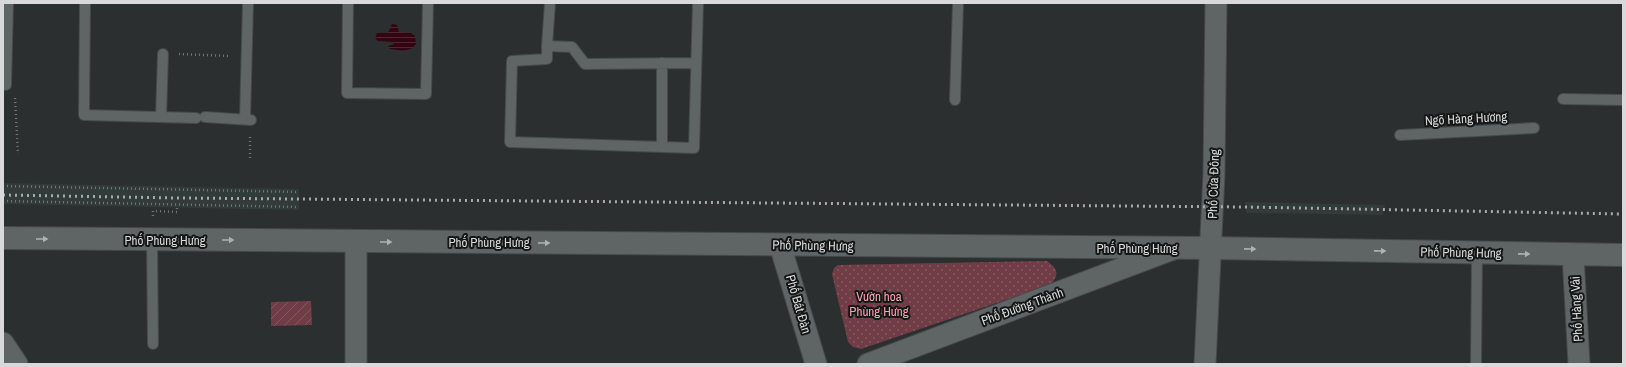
<svg xmlns="http://www.w3.org/2000/svg" width="1626" height="367" font-family="'Archivo Narrow',sans-serif">
	<style>
		.built { fill: #303b3a }
		.park { fill: url(#park-dots) }
		.garden { fill: url(#garden-furrows) }
		.water { fill: url(#water-rules) }
		.lines { fill: none; stroke-linecap: round; stroke-linejoin: round }
		.service-casing { stroke: #474a4a; stroke-width: 12 }
		.minor-casing { stroke: #474a4a; stroke-width: 23 }
		.tertiary-casing { stroke: #474a4a; stroke-width: 24 }
		.path { stroke: #737676; stroke-width: 2.5; stroke-dasharray: 1 3; stroke-linecap: butt }
		.service { stroke: #5f6464; stroke-width: 10 }
		.minor { stroke: #5f6464; stroke-width: 21 }
		.tertiary { stroke: #5f6464; stroke-width: 22 }
		.rail { stroke: #a8aaaa; stroke-width: 3; stroke-dasharray: 2 4; stroke-linecap: butt }
		.oneway { fill: #aeb1b1 }
		.labels { text-anchor: middle; stroke-width: 4; stroke-linejoin: round; paint-order: stroke }
		.street-label { font-size: 13px; fill: #d8dada; stroke: #151717 }
		.park-label { font-size: 13px; fill: #f9a2b0; stroke: #151717 }
	</style>
	<defs>
		<pattern id="park-dots" width="8" height="8" patternUnits="userSpaceOnUse"><rect width="8" height="8" fill="#703d46"/><path d="M2 2h.1M6 6h.1" fill="none" stroke="#845860" stroke-width="1.8" stroke-linecap="round"/></pattern>
		<pattern id="garden-furrows" width="10" height="10" patternUnits="userSpaceOnUse"><rect width="10" height="10" fill="#703d46"/><path d="M-1 1l2-2M0 10L10 0M9 11l2-2" fill="none" stroke="#845860"/></pattern>
		<pattern id="water-rules" width="6" height="5" patternUnits="userSpaceOnUse"><rect width="6" height="5" fill="#330411"/><path d="M0 2.5h6" fill="none" stroke="#502833"/></pattern>
	</defs>
	<rect width="100%" height="100%" fill="#2b2f2f"/>
	<!-- built -->
	<path class="built" d="M3,183l296,6v21l-296,-6z
		M1245,202h1l139,3 -2,10 -137,-2z"/>
	<!-- park -->
	<path class="park" d="M1047,261c11,8 13,14 3,24l-189,64 -8,-2 -5,-5 -16,-68 2,-6 4,-3z"/>
	<!-- garden -->
	<path class="garden" d="M311,301l1,24 -41,1v-24z"/>
	<!-- water -->
	<path class="water" d="M392,24l5,1 2,7 12,1 4,3 1,8c-6,9 -16,6 -26,5l-2,-3 6,-2v-2l-16,-1 -3,-3 2,-5h11z"/>
	<g class="lines">
		<defs>
			<path id="service" d="M85,3l-1,112 112,3
				M348,3l-1,90 79,1 2,-91
				M547,46l3,-43
				M662,63v84
				M696,63l-111,1 -13,-17 -25,-1v13l-35,2 -2,81 184,6 4,-145
				M6,85l2,-82
				M1563,99l60,1
				M955,100l3,-97
				M161,117l2,-63
				M205,117l46,3
				M245,119l3,-116
				M1400,135l134,-7
				M152,240l1,104
				M1476,364l1,-111"/>
			<path id="minor" d="M780,245l36,119
				M1573,255l6,109
				M3,343l14,21
				M356,364v-122
				M868,364l308,-116
				M1205,364l9,-191 2,-170"/>
			<path id="tertiary" d="M3,238l1208,10 412,7"/>
		</defs>
		<!-- service casing -->
		<use href="#service" class="service-casing"/>
		<!-- minor casing -->
		<use href="#minor" class="minor-casing"/>
		<!-- tertiary casing -->
		<use href="#tertiary" class="tertiary-casing"/>
		<!-- path -->
		<path class="path" d="M179,54l51,2
			M15,98l3,56
			M250,158v-22
			M3,186l296,6
			M3,201l296,6
			M153,216v-5l24,1v-6"/>
		<!-- service -->
		<use href="#service" class="service"/>
		<!-- minor -->
		<use href="#minor" class="minor"/>
		<!-- tertiary -->
		<use href="#tertiary" class="tertiary"/>
		<!-- rail -->
		<path class="rail" d="M3,195l175,3 1068,9 377,7"/>
	</g>
	<!-- one-way arrows -->
	<defs><path id="oneway-solid" d="M-6-.8H1V-3.2L6.5 0L1 3.2V.8H-6Z"/></defs>
	<g class="oneway">
		<use href="#oneway-solid" transform="translate(42 239)"/>
		<use href="#oneway-solid" transform="translate(228 240)"/>
		<use href="#oneway-solid" transform="translate(386 242)"/>
		<use href="#oneway-solid" transform="translate(544 243)"/>
		<use href="#oneway-solid" transform="translate(1250 249) rotate(1)"/>
		<use href="#oneway-solid" transform="translate(1380 251) rotate(1)"/>
		<use href="#oneway-solid" transform="translate(1524 254) rotate(1)"/>
	</g>
	<g class="labels">
		<!-- street labels -->
		<g class="street-label">
			<text transform="translate(1466 118) rotate(-3)" y="5">Ngõ Hàng Hương</text>
			<text transform="translate(1213 184) rotate(-88)" y="5">Phố Cửa Đông</text>
			<text x="165" y="245">Phố Phùng Hưng</text>
			<text x="489" y="247">Phố Phùng Hưng</text>
			<text transform="translate(813 245) rotate(1)" y="5">Phố Phùng Hưng</text>
			<text x="1137" y="253">Phố Phùng Hưng</text>
			<text transform="translate(1461 252) rotate(1)" y="5">Phố Phùng Hưng</text>
			<text transform="translate(799 304) rotate(74)" y="5">Phố Bát Đàn</text>
			<text transform="translate(1022 306) rotate(-20)" y="5">Phố Đường Thành</text>
			<text transform="translate(1576 309) rotate(-93)" y="5">Phố Hàng Vải</text>
		</g>
		<!-- park labels -->
		<g class="park-label">
			<text x="879" y="301">Vườn hoa<tspan x="879" dy="15">Phùng Hưng</tspan></text>
		</g>
	</g>
	<!-- border -->
	<rect width="1626" height="367" fill="none" stroke="#d8dada" stroke-width="8"/>
</svg>
